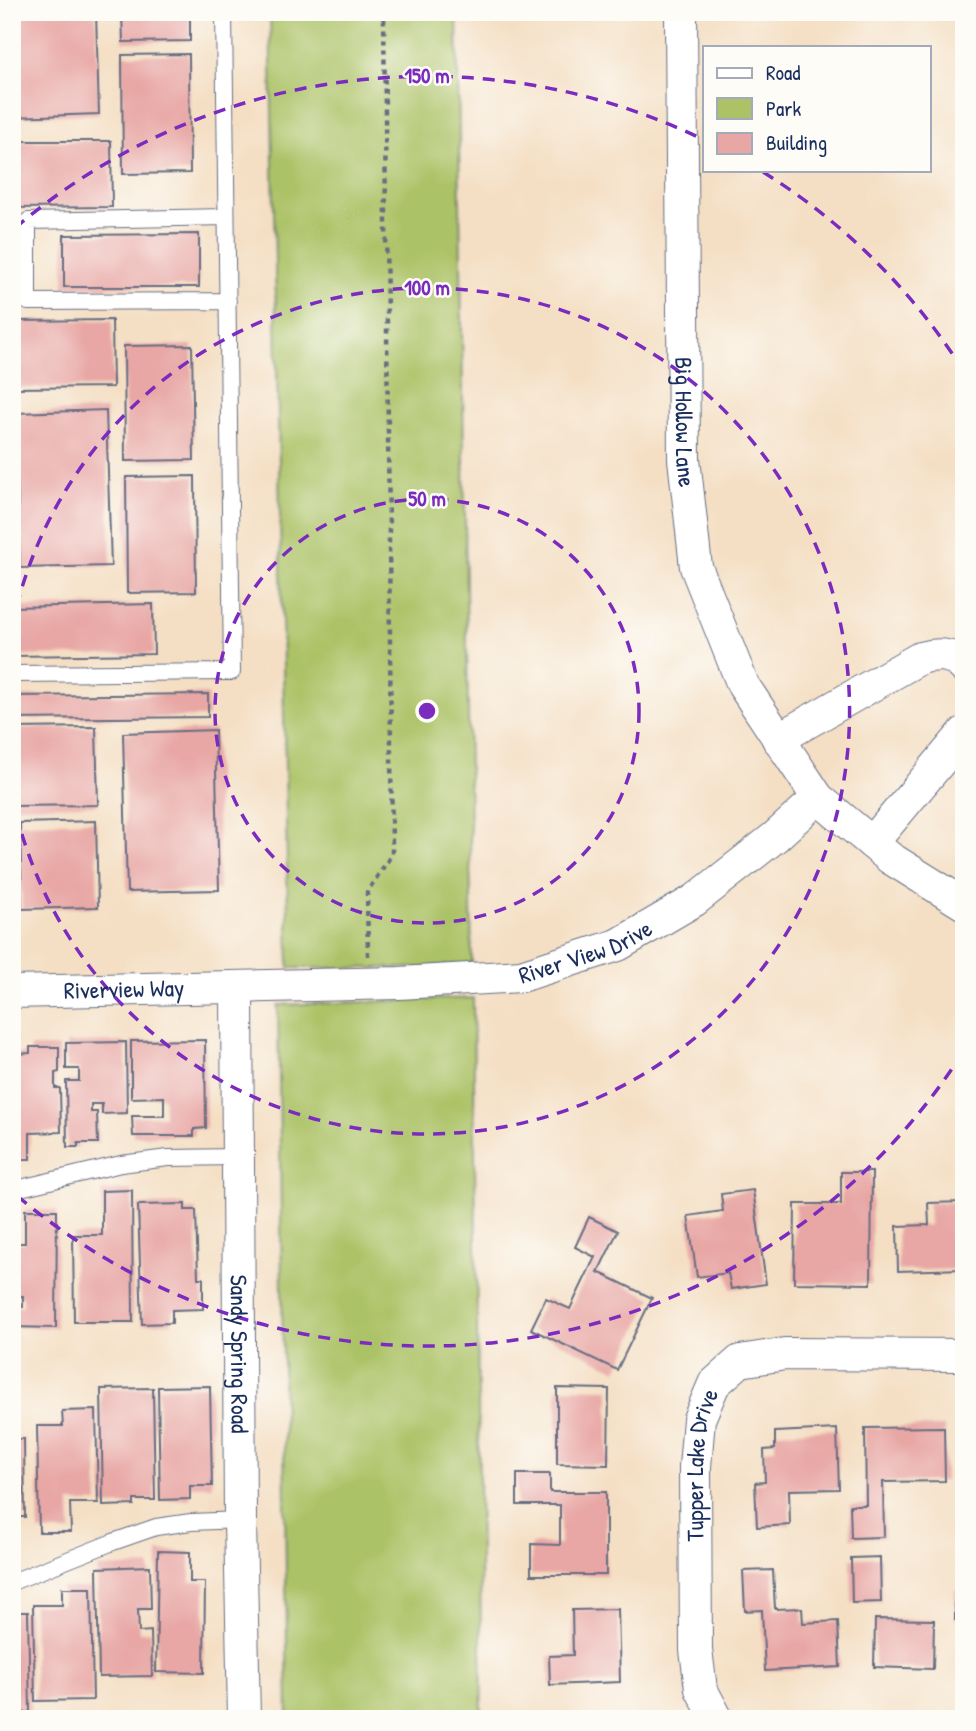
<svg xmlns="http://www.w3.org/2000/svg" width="976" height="1731" font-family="'Patrick Hand',sans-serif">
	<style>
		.green { fill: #acc266; stroke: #647862; stroke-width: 2 }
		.building { fill: #e8a7a5 }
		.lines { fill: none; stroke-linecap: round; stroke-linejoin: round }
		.service-casing { stroke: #676d82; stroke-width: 18 }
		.minor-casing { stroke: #676d82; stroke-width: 34 }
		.path { stroke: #676d82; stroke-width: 4.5; stroke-dasharray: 5 5; stroke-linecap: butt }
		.service { stroke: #fff; stroke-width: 16 }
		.minor { stroke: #fff; stroke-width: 32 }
		.ring { fill: none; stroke: #7b2cbf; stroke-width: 3.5; stroke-dasharray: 12 9 }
		.labels { text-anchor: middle; stroke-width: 5; stroke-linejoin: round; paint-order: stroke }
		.street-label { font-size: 24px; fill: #1b2f5e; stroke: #fdfcf7 }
		.centre { fill: #7b2cbf; stroke: #fdfcf7; stroke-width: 3.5 }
		.ring-label { font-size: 21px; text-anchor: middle; font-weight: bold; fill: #7b2cbf; stroke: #fdfcf7; stroke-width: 5; stroke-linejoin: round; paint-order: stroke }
	</style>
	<rect width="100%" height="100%" fill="#fdfcf7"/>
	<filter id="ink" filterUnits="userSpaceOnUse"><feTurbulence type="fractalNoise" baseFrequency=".0143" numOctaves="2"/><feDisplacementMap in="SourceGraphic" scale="14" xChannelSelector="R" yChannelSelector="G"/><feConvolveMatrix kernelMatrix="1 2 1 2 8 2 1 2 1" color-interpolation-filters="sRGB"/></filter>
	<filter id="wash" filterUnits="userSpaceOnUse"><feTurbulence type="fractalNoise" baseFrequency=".00686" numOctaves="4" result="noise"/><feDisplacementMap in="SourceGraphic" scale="28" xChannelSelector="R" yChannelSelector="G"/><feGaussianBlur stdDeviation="1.57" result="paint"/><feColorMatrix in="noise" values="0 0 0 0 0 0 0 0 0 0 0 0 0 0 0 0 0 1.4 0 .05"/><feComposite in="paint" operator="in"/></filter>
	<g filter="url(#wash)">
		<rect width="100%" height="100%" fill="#f4dfc4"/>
		<!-- green -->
		<path class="green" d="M270,12h187l15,951 -54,5h-129z
			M473,998l9,721h-194l-10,-714z"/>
		<g id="blocks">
			<!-- building -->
			<path class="building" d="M12,12h84l3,102 -87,3z
				M122,12h68v29l-67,1z
				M189,54l1,119 -67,1 -1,-119z
				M12,141h99l1,66 -100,1z
				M199,234v53h-135v-52z
				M112,320l1,67 -101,1v-67z
				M192,345l2,115 -69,1 -1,-115z
				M106,410l5,156 -91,2 -5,-155z
				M195,476l1,116 -69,1 -1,-116z
				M153,604l1,50 -142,2v-49z
				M208,694v23l-196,2v-23z
				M96,727l2,78 -86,1v-78z
				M215,730l4,160 -92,2 -4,-159z
				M96,821l2,86 -76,2 -2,-86z
				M205,1040l1,88 -12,1v7h-61l-1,-20h32v-19l-33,1v-57z
				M126,1042l1,71 -25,1v-10h-11v8h6l1,31h-20v4h-11l-1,-66h13v-12h-13v-26z
				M30,1047h29v25l-4,1v15h5l1,44 -31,1v26h-13v4h-5v-67h4v-7h-4v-35l18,-1z
				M841,1172h31l-1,112 -77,-1 1,-79h46z
				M132,1190l1,132h-59l-1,-87h29v-44z
				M753,1190l13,94 -35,5 -3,-16 -31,4 -9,-61 35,-5 -2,-17z
				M964,1202v67l-66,2 -1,-45 32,-1 -1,-22z
				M185,1204v6h11l2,68h5v31l-31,1v13l-30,1 -4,-119z
				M25,1210h32l-1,118 -44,-1v-21l11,1v-11h-11v-53h13z
				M589,1217l29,14 -20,41 54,26 -35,72 -86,-41 15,-31 24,11 25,-52 -20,-10z
				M210,1386l2,100h-22v13l-30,1 -2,-113z
				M153,1388l2,112h-21v5l-31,1 -2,-117z
				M557,1388l52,1 -1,76 -51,-1z
				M96,1410l2,93h-28l1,29h-32l-2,-106h26l-1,-15z
				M944,1427l1,54 -62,1 1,55 -33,1 -1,-33h16l-1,-77z
				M837,1429l2,60 -50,1 1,35 -33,2 -2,-44 10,-1 -1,-32 11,-1v-17z
				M12,1439h12l1,78h-13z
				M517,1474h33v18h56v83h-75v-31l29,1v-40h-43z
				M158,1551l32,1v30h15l-1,91 -48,-1z
				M880,1557l1,45 -29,1 -1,-45z
				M150,1566l1,43h-13l1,23 12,-1 1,45 -53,1 -2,-109z
				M773,1570l2,39 27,-1 1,15 35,-2 2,46 -75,4 -3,-61 -17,1 -2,-40z
				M62,1588h29l2,112 -58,1 -2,-96h29z
				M955,1590h9v30h-9z
				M618,1609l2,73 -70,3 -1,-29 24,-1 -1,-45z
				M12,1612h16l2,100 -18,1z
				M875,1619l59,1 -1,49 -59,-2z"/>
		</g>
	</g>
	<g filter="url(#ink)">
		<use href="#blocks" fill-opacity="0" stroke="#676d82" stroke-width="2"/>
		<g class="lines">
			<defs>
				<path id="service" d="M226,217l-198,4v81l200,-1
					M12,674l220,-2 -8,-660
					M12,1190l109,-26 47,-6 70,-1
					M12,1582l101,-40 43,-15 35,-5 49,-2"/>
				<g id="minor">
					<path id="s1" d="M681,12l3,447 12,108 47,118 75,113 72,60 74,46"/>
					<path d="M778,739l142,-81c17,-4 31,-6 44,9"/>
					<path d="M872,843l92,-110"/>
					<path id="s2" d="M237,988l3,532 4,199"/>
					<path id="s3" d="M12,992l387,-9 122,-7 97,-31 77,-45 80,-63 43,-39"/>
					<path id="s4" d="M717,1719l-16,-30 -5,-39 -1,-183 4,-48 15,-35 26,-23 45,-7 179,1"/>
				</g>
			</defs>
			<!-- service casing -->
			<use href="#service" class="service-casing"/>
			<!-- minor casing -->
			<use href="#minor" class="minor-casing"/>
			<!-- path -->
			<path class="path" d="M368,956l-1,-64 25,-38 -8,-842"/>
			<!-- service -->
			<use href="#service" class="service"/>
			<!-- minor -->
			<use href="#minor" class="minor"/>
		</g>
	</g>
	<!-- distance rings -->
	<g class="ring">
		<circle cx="427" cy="711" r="212"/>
		<path d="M12 627A423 423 0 1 1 12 795"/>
		<path d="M963 1052A635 635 0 0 1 15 1194M15 228A635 635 0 0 1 700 138M763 172A635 635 0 0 1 963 370"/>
	</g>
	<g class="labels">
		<!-- street labels -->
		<g class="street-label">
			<text dy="8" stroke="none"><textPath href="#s1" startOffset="410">Big Hollow Lane</textPath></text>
			<text dy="8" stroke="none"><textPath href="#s3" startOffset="578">River View Drive</textPath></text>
			<text dy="8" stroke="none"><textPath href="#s3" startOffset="112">Riverview Way</textPath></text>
			<text dy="8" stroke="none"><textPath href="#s2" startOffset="366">Sandy Spring Road</textPath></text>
			<text dy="8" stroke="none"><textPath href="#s4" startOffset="259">Tupper Lake Drive</textPath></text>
		</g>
	</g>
	<circle cx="427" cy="711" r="10" class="centre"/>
	<g class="ring-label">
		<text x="427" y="83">150 m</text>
		<text x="427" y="295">100 m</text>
		<text x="427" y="506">50 m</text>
	</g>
	<!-- margin -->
	<rect width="976" height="1731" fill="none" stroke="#fdfcf7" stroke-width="42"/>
	<!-- legend -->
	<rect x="703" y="46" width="228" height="126" fill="#fdfcf7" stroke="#a3aaba" stroke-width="2"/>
	<rect x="717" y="68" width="35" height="10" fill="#ffffff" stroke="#a3aaba" stroke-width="2"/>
	<text x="766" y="80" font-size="21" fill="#1b2f5e">Road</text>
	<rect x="717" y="98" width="35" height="21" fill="#acc266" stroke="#a3aaba" stroke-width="2"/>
	<text x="766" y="116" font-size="21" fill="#1b2f5e">Park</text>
	<rect x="717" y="133" width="35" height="21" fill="#e8a7a5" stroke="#a3aaba" stroke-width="2"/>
	<text x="766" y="150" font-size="21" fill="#1b2f5e">Building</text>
</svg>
